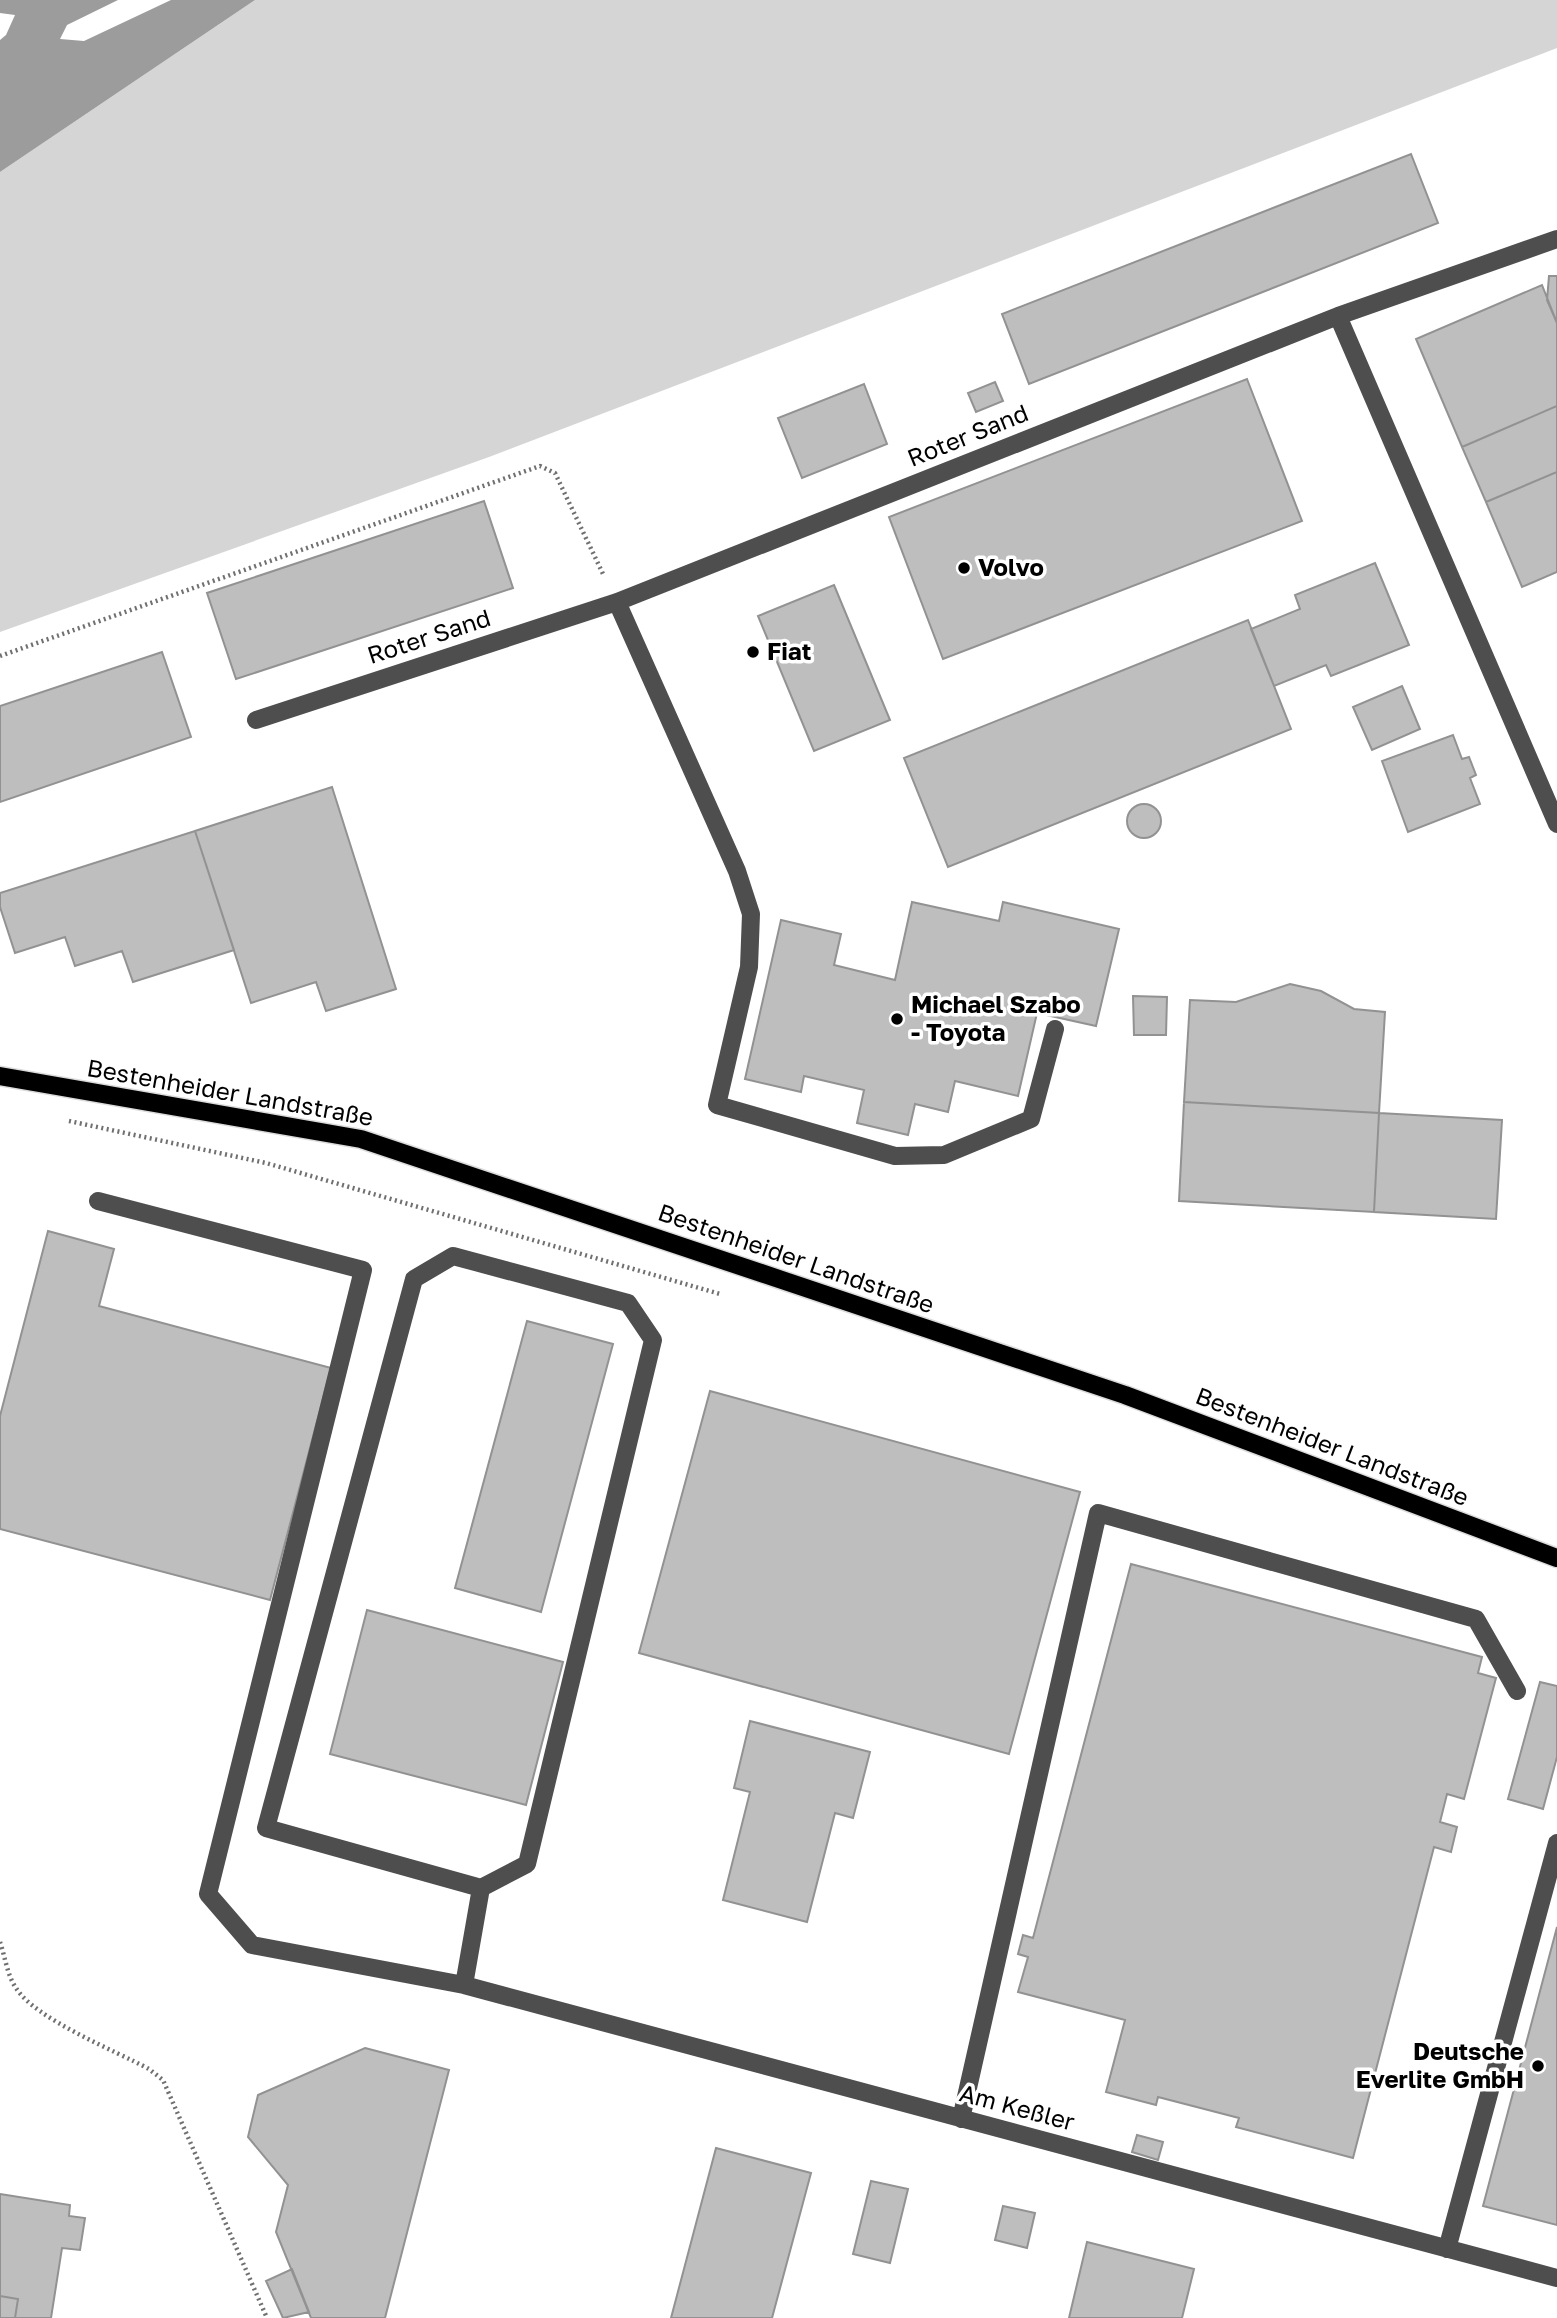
<svg xmlns="http://www.w3.org/2000/svg" width="1557" height="2318" font-family="'Golos Text',sans-serif">
	<style>
		.green { fill: #d5d5d5 }
		.water { fill: #9c9c9c }
		.building { fill: #bebebe; stroke: #929292; stroke-width: 2 }
		.lines { fill: none; stroke-linecap: round; stroke-linejoin: round }
		.major-casing { stroke: #dbdbdb; stroke-width: 21 }
		.path { stroke: #707070; stroke-width: 4.5; stroke-dasharray: 2 3.5; stroke-linecap: butt }
		.minor { stroke: #4e4e4e; stroke-width: 18 }
		.major { stroke: #000; stroke-width: 18 }
		.poi-dot { fill: #000; stroke: #fff; stroke-width: 2.5 }
		.labels { text-anchor: middle; stroke-width: 7; stroke-linejoin: round; paint-order: stroke }
		.street-label { font-size: 24px; fill: #000; stroke: #fff }
		.poi-label { font-size: 24px; font-weight: bold; fill: #000; stroke: #fff; text-anchor: start }
	</style>
	<rect width="100%" height="100%" fill="#fff"/>
	<!-- green -->
	<path class="green" d="M255,0h1302v48l-1068,409 -489,175v-460z"/>
	<!-- water -->
	<path class="water" d="M0,0h118l-51,25 -7,14 24,2 87,-41h84l-255,172v-132l6,-5 9,-20 -15,-2z"/>
	<!-- building -->
	<path class="building" d="M1411,154l27,69 -409,161 -27,-70z
		M1549,276h8v47l-10,-23z
		M1542,285l15,38v83l-95,41 -46,-108z
		M1247,379l55,142 -359,138 -54,-142z
		M995,382l8,19 -27,11 -8,-19z
		M864,384l23,60 -85,34 -24,-60z
		M1557,406v66l-71,30 -24,-55z
		M1557,472v100l-35,15 -36,-85z
		M484,501l29,87 -277,91 -29,-86z
		M1375,563l34,82 -78,31 -5,-11 -52,21 -23,-57 49,-20 -5,-14z
		M834,585l56,135 -76,31 -56,-135z
		M1248,620l43,109 -343,138 -44,-109z
		M162,652l29,85 -191,65v-96z
		M1402,686l18,43 -48,21 -19,-43z
		M1453,735l9,24 7,-2 7,18 -6,3 10,26 -72,28 -26,-71z
		M332,787l64,202 -70,22 -10,-29 -65,21 -56,-172z
		M1127 821a17 17 0 1 1 34 0a17 17 0 1 1-34 0Z
		M195,831l39,119 -101,32 -11,-31 -47,15 -10,-29 -50,16 -15,-46v-14z
		M912,902l87,19 4,-19 116,27 -23,97 -59,-13 -19,83 -63,-15 -7,31 -33,-8 -7,31 -51,-12 7,-33 -60,-14 -3,16 -56,-13 36,-159 60,14 -7,31 61,15z
		M1290,984l31,7 33,18 31,3 -6,101 -195,-11 6,-102 46,2z
		M1133,996l34,1 -1,38h-32z
		M1184,1102l195,11 -5,99 -195,-11z
		M1379,1113l123,7 -6,99 -122,-7z
		M48,1231l66,18 -15,57 232,62 -61,232 -270,-71v-113z
		M527,1321l86,23 -72,268 -86,-24z
		M710,1391l370,101 -71,262 -370,-101z
		M1131,1564l351,93 -4,16 18,5 -32,121 -17,-5 -7,28 17,5 -6,25 -17,-5 -81,311 -117,-31 3,-9 -81,-21 -2,8 -50,-13 19,-72 -107,-28 10,-35 -10,-3 5,-19 10,3z
		M367,1610l196,52 -37,143 -196,-51z
		M1540,1682l17,4v71l-14,52 -35,-10z
		M750,1721l120,31 -17,66 -18,-5 -28,109 -84,-22 27,-108 -16,-4z
		M1557,1927v298l-74,-19z
		M365,2048l84,22 -64,248h-74l-35,-86 12,-47 -40,-48 10,-42z
		M1137,2135l26,7 -5,18 -26,-8z
		M716,2148l95,25 -39,145h-101z
		M871,2181l37,8 -18,74 -37,-9z
		M0,2194l70,11 -1,11 16,2 -5,32 -18,-2 -11,70h-36l3,-19 -18,-3z
		M1003,2206l32,7 -8,35 -32,-8z
		M1087,2242l107,27 -12,49h-113z
		M292,2269l17,43 -26,6 -17,-37z
		M0,2296l18,3 -3,19h-15z"/>
	<g class="lines">
		<defs>
			<path id="major" d="M0,1076l361,63 764,256 432,163"/>
		</defs>
		<!-- major casing -->
		<use href="#major" class="major-casing"/>
		<!-- path -->
		<path class="path" d="M0,656l540,-190 15,7 49,103
			M69,1121l197,42 454,131
			M0,1942c5,14 7,33 16,46 19,31 100,63 133,81l14,11 104,238"/>
		<!-- minor -->
		<path class="minor" d="M1338,316l219,508
			M617,602l120,269 14,43 -2,53 -32,138 178,51 49,-1 87,-36 24,-90
			M256,720l361,-118 721,-286 219,-77
			M98,1201l265,69 -155,624 44,51 212,40 1093,293
			M464,1985l17,-97 46,-24 126,-524 -25,-37 -175,-47 -39,23 -148,549 215,60
			M961,2119l137,-606 378,106 41,72
			M1447,2249l110,-406"/>
		<!-- major -->
		<use href="#major" class="major"/>
	</g>
	<!-- markers -->
	<g class="poi-dot">
		<circle cx="964" cy="568" r="7"/>
		<circle cx="753" cy="652" r="7"/>
		<circle cx="897" cy="1019" r="7"/>
		<circle cx="1538" cy="2066" r="7"/>
	</g>
	<g class="labels">
		<!-- street labels -->
		<g class="street-label">
			<text transform="translate(968 436) rotate(-22)" y="8">Roter Sand</text>
			<text transform="translate(429 637) rotate(-18)" y="8">Roter Sand</text>
			<text transform="translate(230 1093) rotate(10)" y="8">Bestenheider Landstraße</text>
			<text transform="translate(796 1259) rotate(19)" y="8">Bestenheider Landstraße</text>
			<text transform="translate(1332 1447) rotate(21)" y="8">Bestenheider Landstraße</text>
			<text transform="translate(1017 2108) rotate(15)" y="8">Am Keßler</text>
		</g>
		<!-- poi labels -->
		<g class="poi-label">
			<text x="978" y="576">Volvo</text>
			<text x="767" y="660">Fiat</text>
			<text x="911" y="1013">Michael Szabo<tspan x="911" dy="28">- Toyota</tspan></text>
			<text x="1524" y="2060" text-anchor="end">Deutsche<tspan x="1524" dy="28">Everlite GmbH</tspan></text>
		</g>
	</g>
</svg>
